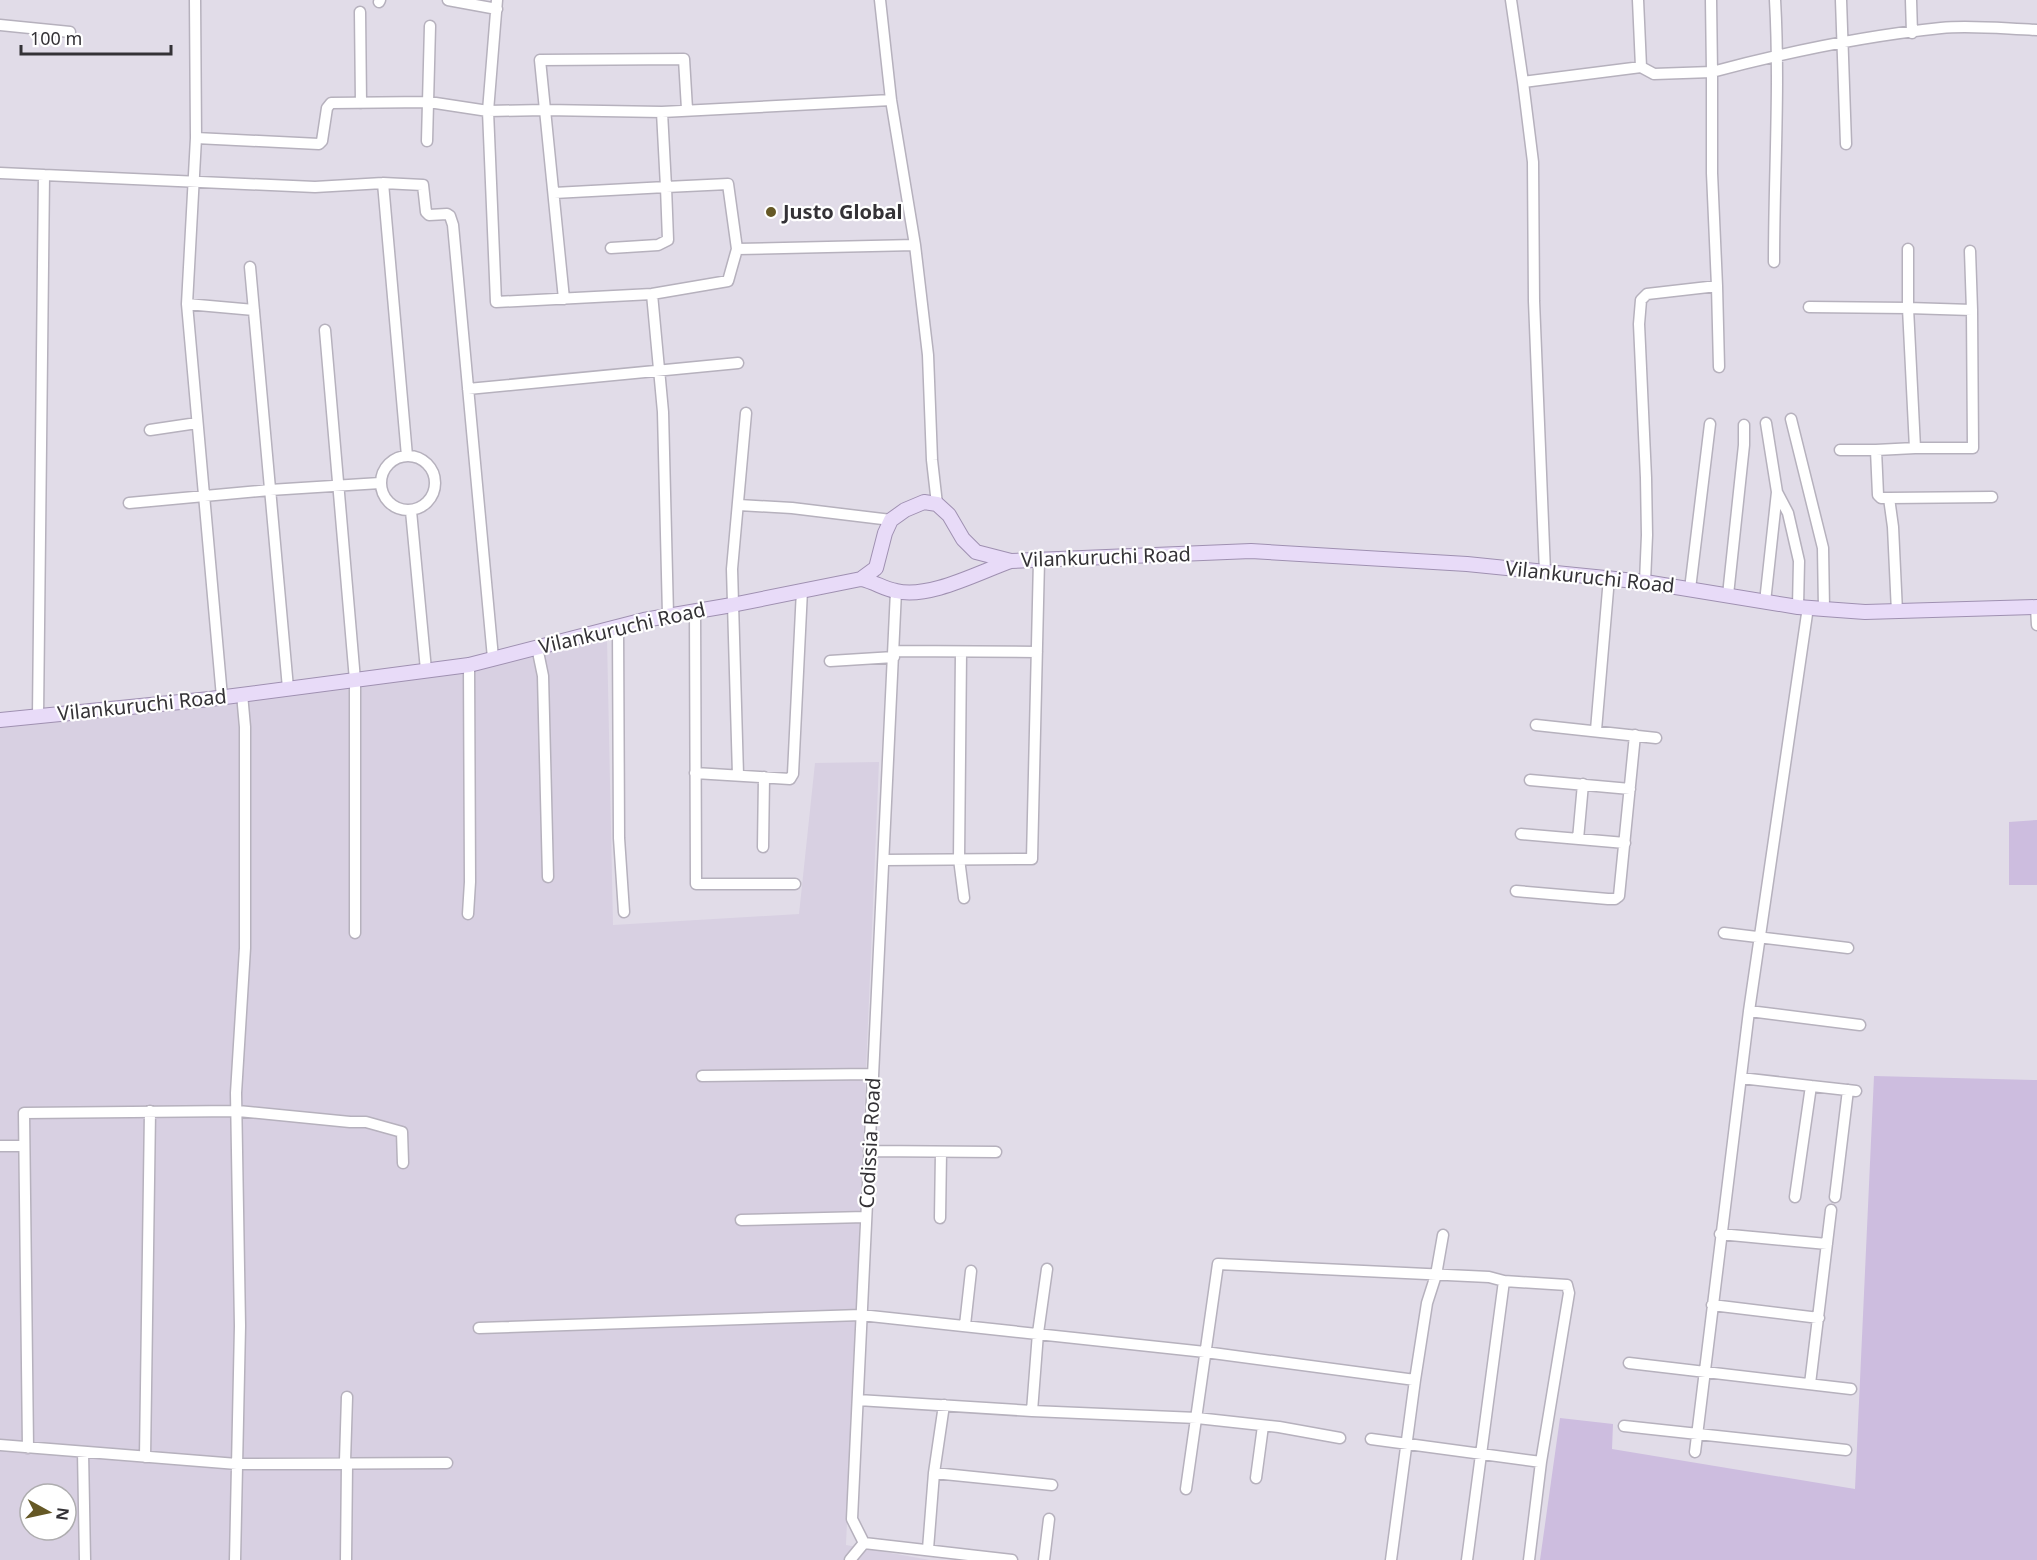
<svg xmlns="http://www.w3.org/2000/svg" width="2037" height="1560" font-family="'Noto Sans',sans-serif">
	<style>
		.built { fill: #d8d0e2; fill-rule: evenodd }
		.green { fill: #cdbddf }
		.lines { fill: none; stroke-linecap: round; stroke-linejoin: round }
		.minor-casing { stroke: #b6b1bd; stroke-width: 13 }
		.major-casing { stroke: #9f90b1; stroke-width: 16 }
		.minor { stroke: #fff; stroke-width: 10 }
		.major { stroke: #e8dbf8; stroke-width: 14 }
		.poi-dot { fill: #655825; stroke: #fff; stroke-width: 2 }
		.labels { text-anchor: middle; stroke-width: 4.5; stroke-linejoin: round; paint-order: stroke }
		.poi-label { font-size: 20px; font-weight: bold; fill: #343236; stroke: #fff; text-anchor: start }
		.street-label { font-size: 20px; fill: #343236; stroke: #fff }
	</style>
	<rect width="100%" height="100%" fill="#e1dce8"/>
	<!-- built -->
	<path class="built" d="M607,638l6,287 186,-11 16,-151 64,-1 -33,783 84,15h-930v-835l454,-52zM30,1494h36v36h-36z"/>
	<!-- green -->
	<path class="green" d="M2037,820v65h-28v-63z
		M1874,1076l163,4v480h-497l20,-142 53,6 -1,25 243,40z"/>
	<g class="lines">
		<defs>
			<path id="minor" d="M195,0l1,138
				M448,0l49,9
				M497,0l-9,111 8,191 156,-8 76,-13 9,-32 178,-4
				M880,0l11,100 24,145 13,110 4,105 5,44
				M1511,0l12,82
				M1711,0l1,72c75,-20 151,-36 229,-44 31,-3 65,1 96,2
				M1841,0l5,144
				M1911,0l1,33
				M379,2l1,-2
				M360,12l1,91
				M0,25l70,7
				M1641,67l13,7 58,-2v101l5,113 -70,8 -6,6 -2,24 7,154 1,57 -2,47
				M662,112l4,75 62,-3 9,65
				M427,141l3,-115
				M0,173l44,2 -6,541
				M44,175l271,12 68,-4
				M554,193l112,-6 2,53 -10,5 -47,3
				M1970,251l2,59
				M1774,262c0,-88 6,-175 1,-262
				M250,267l38,421
				M1717,286l2,81
				M652,294l11,118 5,203
				M564,299l-24,-239 144,-1 3,50
				M187,304l67,6
				M1809,307l99,1v-59
				M325,330l30,350v253
				M468,389l270,-26
				M1791,419l32,129 1,61
				M150,430l47,-7
				M1840,450h36
				M381 483a27 27 0 1 1 54 0a27 27 0 1 1-54 0Z
				M407,456l-24,-273 40,2 3,27 3,3 18,-1 3,2 3,9 40,433
				M1777,492l11,21 11,48 -1,46
				M1889,498l103,-1
				M129,503l141,-13 110,-7
				M739,505l53,3 99,12
				M411,511l15,159
				M1545,572l-11,-271 -1,-139 -10,-80 118,-15 -3,-67
				M1690,589l20,-165
				M896,591l-44,928 12,24 148,17
				M1728,595l16,-150v-20
				M1765,602l12,-110 -11,-69
				M2036,607l1,18
				M695,610l1,274h99
				M1897,612l-4,-85 -4,-29h-8l-3,-3 -2,-45 39,-2 -7,-140 64,2 1,138h-58
				M618,626l1,212 5,74
				M537,647l6,29 5,201
				M894,651l143,1
				M961,652l-2,207 5,39
				M830,661l64,-4
				M222,697l-35,-393 9,-166 123,6 3,-3 5,-33 4,-5 98,-1 59,9 57,-1 117,2 229,-12
				M1536,725l120,13
				M1596,730l13,-152
				M695,773l95,6 3,-5 9,-184
				M738,775l-6,-206 14,-156
				M1530,780l100,9
				M1521,834l104,9
				M1578,839l5,-55
				M763,847l1,-70
				M884,860l148,-1 7,-299
				M1516,891l92,8h7l4,-3 16,-161
				M468,914l2,-32 -1,-217
				M1724,933l124,15
				M1749,1011l111,14
				M702,1076l171,-2
				M1741,1078l115,13
				M0,1146h24
				M869,1151l127,1
				M1795,1197l16,-111
				M1835,1197l13,-107
				M940,1218l1,-66
				M741,1220l125,-3
				M1720,1234l107,10
				M1712,1305l107,13
				M965,1325l6,-54
				M479,1328l382,-13 344,37 210,28 -24,180
				M1629,1363l222,26
				M1415,1380l12,-77 9,-28 7,-40
				M1810,1384l21,-174
				M858,1400l174,11 165,7 82,9 61,11
				M1032,1411l6,-78 9,-64
				M1624,1426l222,24
				M1371,1439l170,23
				M0,1445l237,19 210,-1
				M28,1448l-4,-335 214,-2 112,11h16l36,10 1,31
				M83,1452l2,108
				M1695,1452l54,-441 59,-404
				M145,1457l5,-346
				M934,1473l118,12
				M1256,1478l7,-52
				M1186,1489l32,-225 271,13 15,4 63,4 2,8 -28,169 -12,98
				M928,1549l6,-76 10,-68
				M235,1560l5,-234 -4,-233 9,-145v-221l-3,-33
				M346,1560l1,-96 -2,-3 2,-64
				M850,1560l14,-17
				M1044,1560l5,-41
				M1467,1560l37,-279"/>
			<path id="major" d="M861,579c14,3 23,10 35,12 34,8 83,-19 115,-30
				M0,720l210,-21 259,-34 175,-45 88,-15 129,-26 15,-11 9,-35 6,-13 14,-10 19,-8 13,2 12,11 14,24 13,13 35,9 240,-10 216,13 178,18 153,25 26,2 41,3 172,-5"/>
		</defs>
		<!-- minor casing -->
		<use href="#minor" class="minor-casing"/>
		<!-- major casing -->
		<use href="#major" class="major-casing"/>
		<!-- minor -->
		<use href="#minor" class="minor"/>
		<!-- major -->
		<use href="#major" class="major"/>
	</g>
	<!-- markers -->
	<circle class="poi-dot" cx="771" cy="212" r="6"/>
	<g class="labels">
		<!-- poi labels -->
		<g class="poi-label">
			<text x="783" y="219">Justo Global</text>
		</g>
		<!-- street labels -->
		<g class="street-label">
			<text transform="translate(1106 557) rotate(-2)" y="7">Vilankuruchi Road</text>
			<text transform="translate(1590 577) rotate(6)" y="7">Vilankuruchi Road</text>
			<text transform="translate(622 628) rotate(-13)" y="7">Vilankuruchi Road</text>
			<text transform="translate(142 705) rotate(-6)" y="7">Vilankuruchi Road</text>
			<text transform="translate(870 1143) rotate(-87)" y="7">Codissia Road</text>
		</g>
	</g>
	<!-- north arrow -->
	<g transform="translate(48 1512) rotate(98)"><circle r="28" fill="#ffffff" stroke="#aeadaf" stroke-width="1.5"/>
	<path d="M0-4.5L10 22L0 15L-10 22Z" fill="#655825"/>
	<text y="-9" font-size="16" font-weight="bold" text-anchor="middle" fill="#343236">N</text>
	</g>
	<!-- scale -->
	<path d="M21 45v9h150v-9" fill="none" stroke="#343236" stroke-width="3"/>
	<text x="30" y="45" font-size="18" fill="#343236" stroke="#ffffff" stroke-width="4.5" paint-order="stroke">100 m</text>
</svg>
